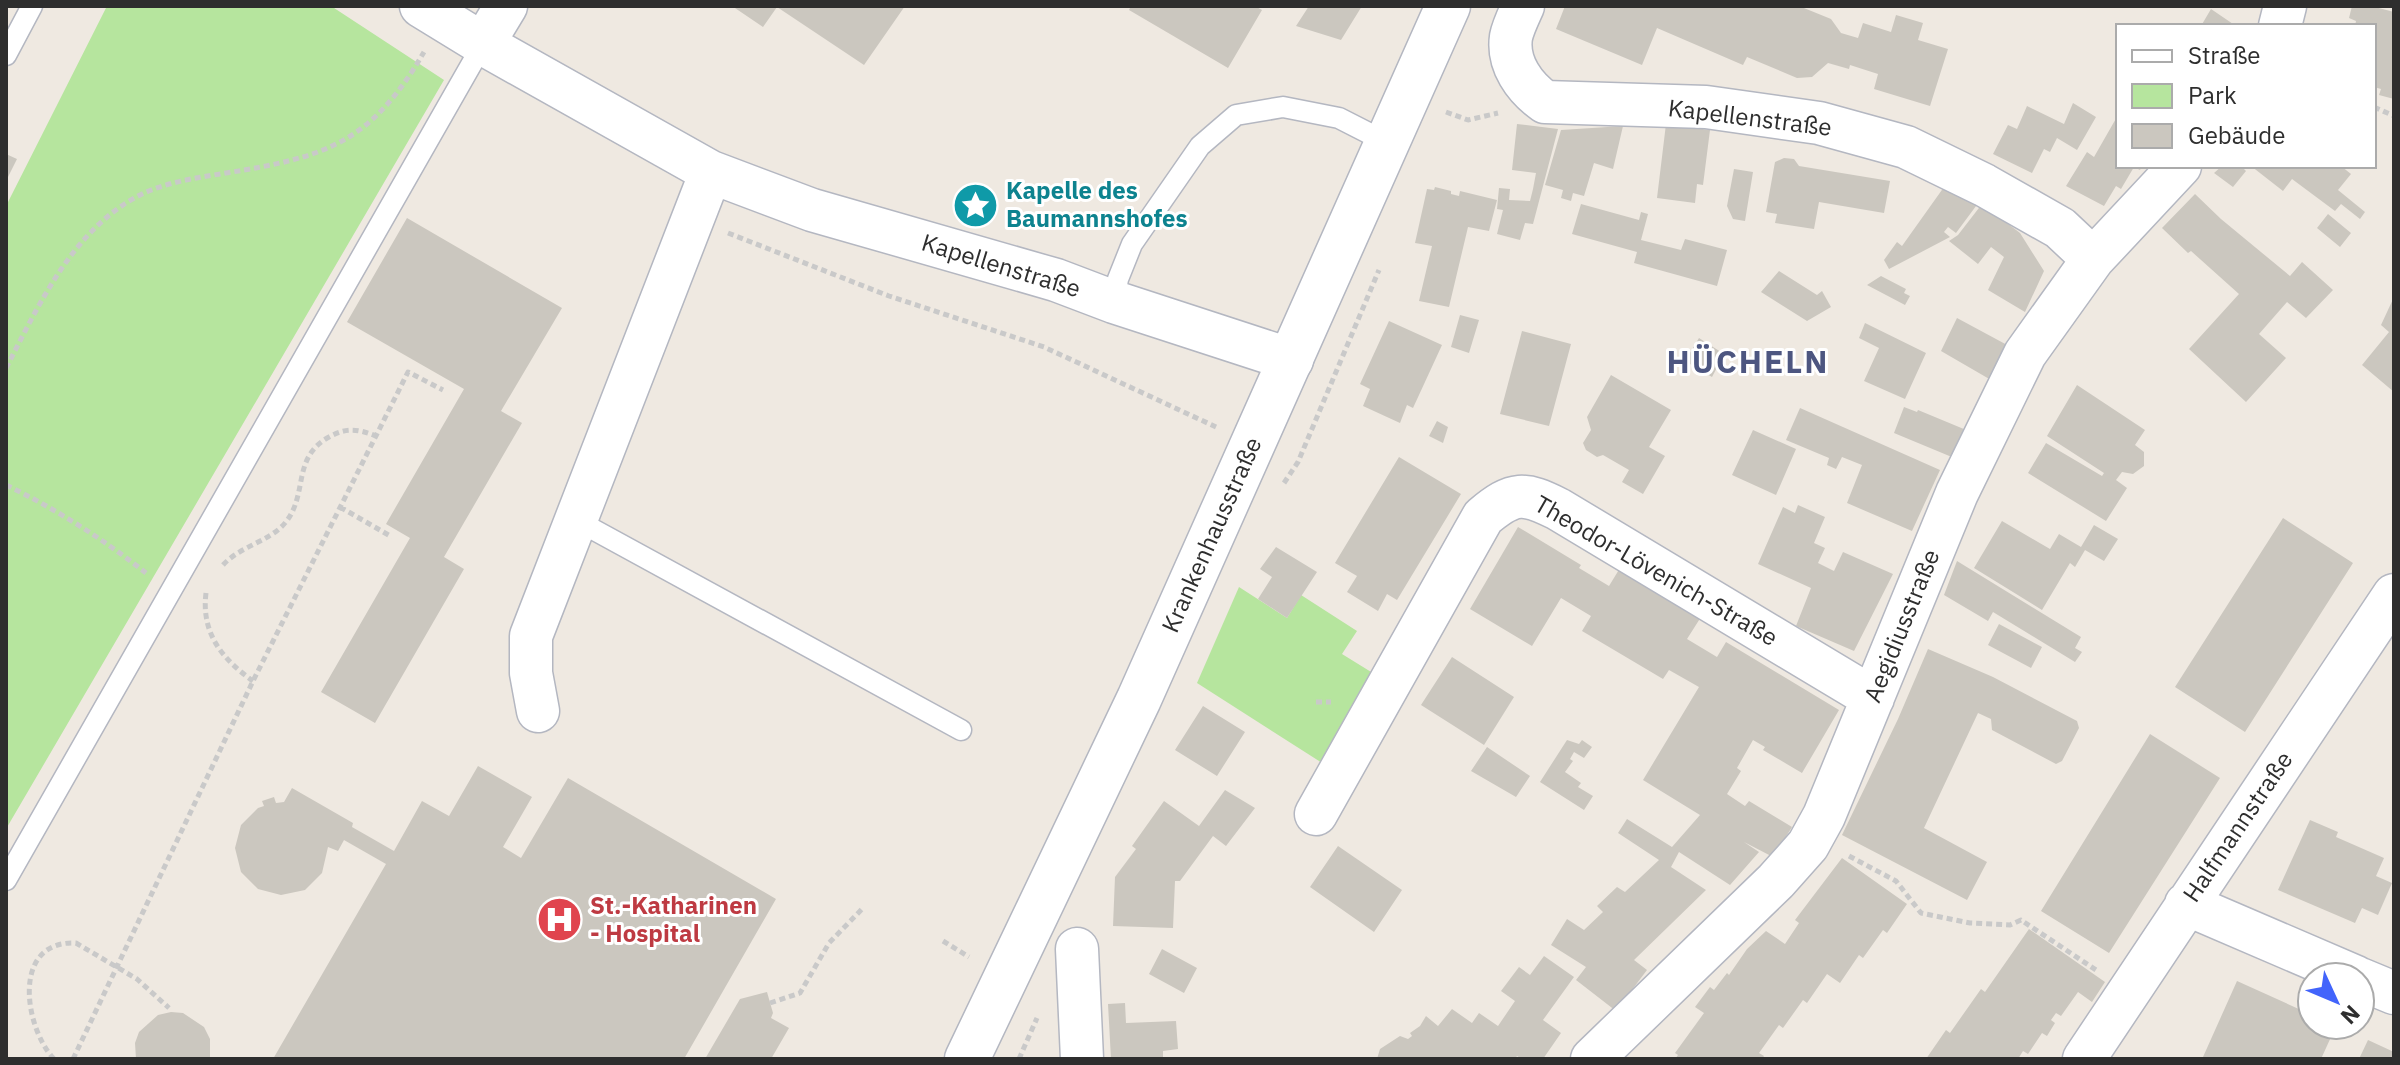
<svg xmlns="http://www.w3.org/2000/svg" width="2400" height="1065" font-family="'IBM Plex Sans',sans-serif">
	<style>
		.green { fill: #b6e59e }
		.building { fill: #cbc7bf }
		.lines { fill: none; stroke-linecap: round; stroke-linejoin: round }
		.lane-casing { stroke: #b4b7c1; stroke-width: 23 }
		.street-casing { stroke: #b4b7c1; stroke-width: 45 }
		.secondary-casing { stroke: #b4b7c1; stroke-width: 47 }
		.path { stroke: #c9c9c9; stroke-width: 5; stroke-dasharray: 6 4; stroke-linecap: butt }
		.lane { stroke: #fff; stroke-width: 20 }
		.street { stroke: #fff; stroke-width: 42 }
		.secondary { stroke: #fff; stroke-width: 44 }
		.labels { text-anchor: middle; stroke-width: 6; stroke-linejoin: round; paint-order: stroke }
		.street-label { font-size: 24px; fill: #2e2e2e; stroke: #fff }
		.culture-label { font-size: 24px; font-weight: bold; fill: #0d838f; stroke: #fff; text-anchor: start }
		.health-label { font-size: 24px; font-weight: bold; fill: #be3a42; stroke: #fff; text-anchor: start }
		.district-label { font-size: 32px; font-weight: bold; letter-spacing: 2px; fill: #4d5680; stroke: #fff }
	</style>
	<rect width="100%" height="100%" fill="#efe9e1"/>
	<!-- green -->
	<path class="green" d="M107,6h224l113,74 -438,749v-623z
		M1239,587l48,31 14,-23 56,36 -15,23 34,21 -46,93 -133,-85z"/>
	<!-- building -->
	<path class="building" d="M732,6h173l-41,59 -87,-58 -14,20z
		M1131,6h124l7,4 -34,58 -99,-58z
		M1309,6h53l-21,34 -45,-14z
		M1565,6h234l32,13 10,14 17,5 5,-15 28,9 5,-17 27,8 -5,17 30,9 -18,57 -56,-17 4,-15 -28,-9 -1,4 -21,-6 -16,14 -15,1 -50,-21 -4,8 -86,-37 -15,37 -86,-36z
		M2352,6h19l23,6v87l-15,-4 2,-6 -7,-2v-61h-19l1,-5 -7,-3z
		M2211,9l25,17h-35z
		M2073,103l23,14 -19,33 -20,-12 -7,14 -6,-3 -12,24 -39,-19 15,-29 9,4 10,-23 37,18z
		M2118,115v51h24l-2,4 -6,-3 -13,22 -5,-3 -12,20 -38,-20 21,-34 7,5z
		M1517,124l41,5 -25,95 -8,-1 -5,17 -23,-6 6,-24 -6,-1 2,-21 11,1 -1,11 21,1 3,-12 3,-16 -24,-3z
		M1666,124l44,6 -7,55 -6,-1 -2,19 -38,-5z
		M1623,126l-10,43 -19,-6 -10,33 -11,-3 -2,8 -10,-3 2,-8 -18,-5 16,-55z
		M6,154l11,5 -11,22z
		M1784,158l10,1 5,7 91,15 -6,32 -65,-11 -5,27 -39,-6 2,-9 -11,-2 9,-50z
		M2222,166h19l5,5 -13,16 -19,-14z
		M2251,166h90l10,8 -13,16 27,22 -5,7 -19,-15 -6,7 -43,-32 -9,12z
		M1734,169l19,3 -8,49 -12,-2 -6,-13z
		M1949,180l30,22 -23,31 -8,-6 -4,5 6,5 -61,32 -5,-9 13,-18 5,4z
		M1435,187l16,4v3l8,2 1,-5 37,9 -8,31 -21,-4 -19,80 -30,-6 13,-55 -17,-3 12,-54 7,1z
		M2195,194l26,25 69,57 12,-14 31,28 -27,28 -19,-16 -28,32 27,24 -40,44 -57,-53 50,-55 -48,-43 -3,2 -26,-25z
		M1581,204l58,16 2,-8 7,2 -7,26 40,10 4,-11 42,11 -10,36 -83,-23 3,-11 -65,-18z
		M1982,204l38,29 24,38 -19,41 -37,-22 16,-33 -13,-10 -13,17 -29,-23 9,-6z
		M2328,214l23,19 -11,14 -23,-19z
		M407,218l155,90 -61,103 21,12 -78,134 20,12 -89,154 -54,-31 89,-154 -24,-14 78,-135 -117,-67z
		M1779,271l38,24 5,-4 9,16 -24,14 -46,-29z
		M1881,276l25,13 -2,4 6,3 -5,9 -38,-20z
		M2394,297v95l-32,-27 27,-33 -8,-7z
		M1460,315l19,5 -10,33 -18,-6z
		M1957,318l52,28 -18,34 -50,-29z
		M1389,321l53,24 -29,63 -6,-3 -7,18 -37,-17 7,-17 -10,-5z
		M1865,323l61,30 -21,46 -41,-18 15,-33 -20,-10z
		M1522,331l49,13 -22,82 -49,-12z
		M1699,338l25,16 -12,23 -27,-16z
		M1611,375l60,35 -22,37 16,9 -22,38 -21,-12 7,-12 -26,-15 -6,2 -11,-7 -3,-7 8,-13 -4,-13z
		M2077,385l68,45 -10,15 9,7v14l-11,8 -11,-2 -6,8 11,8 -21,33 -78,-48 18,-30 56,33 2,-3 -57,-37z
		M1904,407l13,5 1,-2 53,22 -12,28 -65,-27z
		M1800,408l140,62 -28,61 -65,-28 15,-38 -20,-8 -6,12 -9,-4 2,-7 -43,-18z
		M1437,421l11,6 -5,16 -14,-7z
		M1753,430l43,19 -20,46 -44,-20z
		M1399,457l62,37 -64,106 -10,-6 -9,17 -31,-19 10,-16 -22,-13z
		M1798,505l27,12 -11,26 11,5 -7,15 16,8 9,-19 50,22 -39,77 -58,-25 15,-38 -53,-24 25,-57 12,6z
		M2283,518l70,45 -108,169 -70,-45z
		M2002,521l48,28 9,-15 22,13 13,-22 24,14 -14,22 -19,-11 -10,17 -5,-4 -28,47 -68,-42z
		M1518,527l63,38 -2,3 30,18 11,-18 81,49 -14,22 30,18 9,-15 113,68 -37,63 -39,-23 2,-3 -12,-7 -16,28 4,3 -14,23 18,12 4,-5 43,26 -19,30 -29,-15 15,10 -29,33 -51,-33 -8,15 35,23 -72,70 13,10 -31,41 -40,-31 10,-13 -35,-22 16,-26 17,11 19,-18 -6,-6 20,-19 8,5 34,-32 -41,-27 9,-14 45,28 28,-32 -57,-35 56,-93 -30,-17 -6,9 -81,-48 9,-15 -30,-18 -29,48 -62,-37z
		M1276,547l41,25 -30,46 -29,-19 14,-22 -12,-8z
		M1957,561l124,76 -6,11 7,4 -7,10 -82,-50 -5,9 -44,-26z
		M1999,624l43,23 -11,21 -43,-23z
		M1928,649l65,28 84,44 2,7 -17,33 -6,3 -64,-34 -1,-11 -13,-6 -54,115 63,34 -20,38 -125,-65 56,-116z
		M1452,657l62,40 -30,48 -63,-40z
		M1203,706l42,26 -28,44 -42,-26z
		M2150,734l70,44 -111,175 -68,-42z
		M1567,740l12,4 3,-4 10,7 -8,11 -10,-6 -4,7 3,2 -8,11 16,11 -3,4 15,9 -9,14 -44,-28z
		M1487,747l43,29 -14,21 -45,-26z
		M478,766l54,31 -29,50 18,11 47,-80 208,121 -92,160h-411l113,-195 -42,-24 -6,11 -10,-4 -6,26 -17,17 -24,5 -23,-6 -17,-17 -6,-24 6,-23 17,-17 6,-2 -2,-5 12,-4 2,6 8,-1 8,-14 61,35 -1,4 42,24 28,-50 27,15z
		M1225,790l30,18 -29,38 -13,-10 -33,45h-5l-2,47 -60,-2 2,-49 21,-28 -4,-3 32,-45 35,25z
		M2310,820l28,12 -2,5 48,21 -8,18 16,7 -14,32 -16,-7 -7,15 -77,-33z
		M1338,846l64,44 -28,42 -64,-45z
		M1842,858l65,46 -20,29 -4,-3 -20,28 -4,-3 -19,28 -13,-9 -20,29 -4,-3 -20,28 -4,-3 -20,28 5,3 -2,3h-87l3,-4 -3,-2 29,-40 -9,-6 15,-20 4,3 13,-17 2,2 18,-26 19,-18 19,13 14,-21 -4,-3z
		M2029,929l76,53 -13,20 -14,-10 -17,24 -5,-3 -5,7 4,3 -8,13 -5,-3 -14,21 -5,-3 -5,8h-92l20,-29 4,3 31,-44 4,3z
		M1162,949l35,19 -13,25 -35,-19z
		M1544,956l30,21 -31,43 18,13 -18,26h-21l-5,-3 -2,3h-138l3,-10 20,-13 8,3 4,-3 -2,-3 10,-7 6,-10 12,10 14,-17 20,14 7,-10 19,13 17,-25 -14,-10 18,-24 11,8z
		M2237,981l75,34v10l24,1 -15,33 -118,-2z
		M767,992l6,21 -2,5 18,10 -18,31h-66l35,-60z
		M1125,1003l1,20 50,-2 2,28 -15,2v8h-52l-3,-55z
		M171,1012l12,1 21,14 6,12v20h-74l-1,-16 4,-11 19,-17z
		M2368,1040l26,12v7h-35z"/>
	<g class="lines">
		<defs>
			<path id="lane" d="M6,55l26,-49
				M1114,302l4,-23 14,-35 68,-98 36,-31 47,-8 56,11 49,25
				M576,520l385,210
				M6,880l477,-836"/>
			<path id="street" d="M421,6l62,38 228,128 101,38 244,70 58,22 178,58
				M1523,6c-4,9 -10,21 -12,31 -4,27 14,51 34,65l161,5 113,16 87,24 78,38 76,43 33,31
				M2280,26l5,-20
				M483,44l23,-38
				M538,711l-7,-38v-37l180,-464
				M1316,814l167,-297c31,-26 41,-25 75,-8l315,189
				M2186,904l170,73
				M1077,949l5,110
				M2360,979l34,14
				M1592,1059l184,-178 32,-36 16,-29 133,-323 68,-139 68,-95 87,-93
				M2084,1059l310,-464"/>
			<path id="secondary" d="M967,1059l172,-360 309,-693"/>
		</defs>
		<!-- lane casing -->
		<use href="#lane" class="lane-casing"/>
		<!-- street casing -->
		<use href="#street" class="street-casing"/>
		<!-- secondary casing -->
		<use href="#secondary" class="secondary-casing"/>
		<!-- path -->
		<path class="path" d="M2374,107l20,9
			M1446,112l22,8 30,-7
			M728,233l161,63 155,51 172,80
			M6,368c33,-63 66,-137 132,-172 27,-14 58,-18 88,-23 100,-16 145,-30 198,-121
			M1284,483l14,-21 81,-192
			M6,485c50,24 97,54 140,88
			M340,507l52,30
			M223,565c17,-19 46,-23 62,-42 24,-29 6,-65 44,-86 18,-10 29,-8 47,-1
			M206,593c-5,40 16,66 47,88
			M1316,702h15
			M1849,856l47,25 25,32 49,10 40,2 11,-5 75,50
			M943,941l26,16
			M770,1003l30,-10 29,-50 35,-36
			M54,1059c-30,-32 -43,-119 22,-116l61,36 32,29
			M73,1059l180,-378 155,-309 35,18
			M1019,1059l18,-41"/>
		<!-- lane -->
		<use href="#lane" class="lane"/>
		<!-- street -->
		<use href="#street" class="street"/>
		<!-- secondary -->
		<use href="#secondary" class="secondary"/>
	</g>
	<!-- icons -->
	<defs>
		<symbol id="sight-disc" viewBox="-11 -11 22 22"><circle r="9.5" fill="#0f9aa8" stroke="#fff"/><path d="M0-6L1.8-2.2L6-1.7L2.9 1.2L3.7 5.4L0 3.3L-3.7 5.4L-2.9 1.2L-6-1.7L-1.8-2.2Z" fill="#fff"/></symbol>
		<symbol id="hospital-disc" viewBox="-11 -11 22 22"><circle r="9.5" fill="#e0444e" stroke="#fff"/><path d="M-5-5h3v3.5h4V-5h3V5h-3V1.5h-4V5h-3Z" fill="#fff"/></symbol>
	</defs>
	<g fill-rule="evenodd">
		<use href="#sight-disc" x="950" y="180" width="51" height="51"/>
		<use href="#hospital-disc" x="534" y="894" width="51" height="51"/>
	</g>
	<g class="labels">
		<!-- street labels -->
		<g class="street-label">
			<text transform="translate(1750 118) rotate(7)" y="8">Kapellenstraße</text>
			<text transform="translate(1001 266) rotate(17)" y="8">Kapellenstraße</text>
			<text transform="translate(1212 535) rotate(-66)" y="8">Krankenhausstraße</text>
			<text transform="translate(1656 571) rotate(30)" y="8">Theodor-Lövenich-Straße</text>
			<text transform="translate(1902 626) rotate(-68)" y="8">Aegidiusstraße</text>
			<text transform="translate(2238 827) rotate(-56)" y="8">Halfmannstraße</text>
		</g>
		<!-- culture labels -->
		<g class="culture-label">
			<text x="1006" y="199">Kapelle des<tspan x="1006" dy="28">Baumannshofes</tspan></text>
		</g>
		<!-- health labels -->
		<g class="health-label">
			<text x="590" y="914">St.-Katharinen<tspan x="590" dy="28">- Hospital</tspan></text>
		</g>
		<!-- district labels -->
		<g class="district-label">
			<text x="1748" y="373">HÜCHELN</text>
		</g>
	</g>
	<!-- border -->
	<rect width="2400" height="1065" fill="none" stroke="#2e2e2e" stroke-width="16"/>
	<!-- legend -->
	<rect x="2116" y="24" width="260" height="144" fill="#ffffff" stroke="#ababab" stroke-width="2"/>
	<rect x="2132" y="50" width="40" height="12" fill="#ffffff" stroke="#ababab" stroke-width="2"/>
	<text x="2188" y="64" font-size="24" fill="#2e2e2e">Straße</text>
	<rect x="2132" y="84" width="40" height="24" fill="#b6e59e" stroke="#ababab" stroke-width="2"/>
	<text x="2188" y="104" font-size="24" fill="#2e2e2e">Park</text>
	<rect x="2132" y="124" width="40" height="24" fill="#cbc7bf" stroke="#ababab" stroke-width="2"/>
	<text x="2188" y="144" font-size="24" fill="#2e2e2e">Gebäude</text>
	<!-- north arrow -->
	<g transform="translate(2336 1001) rotate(134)"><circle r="38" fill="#ffffff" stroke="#ababab" stroke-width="2"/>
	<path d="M0-6L14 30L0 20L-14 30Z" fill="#4264fb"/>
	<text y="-12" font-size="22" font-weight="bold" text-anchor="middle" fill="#2e2e2e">N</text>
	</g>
</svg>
